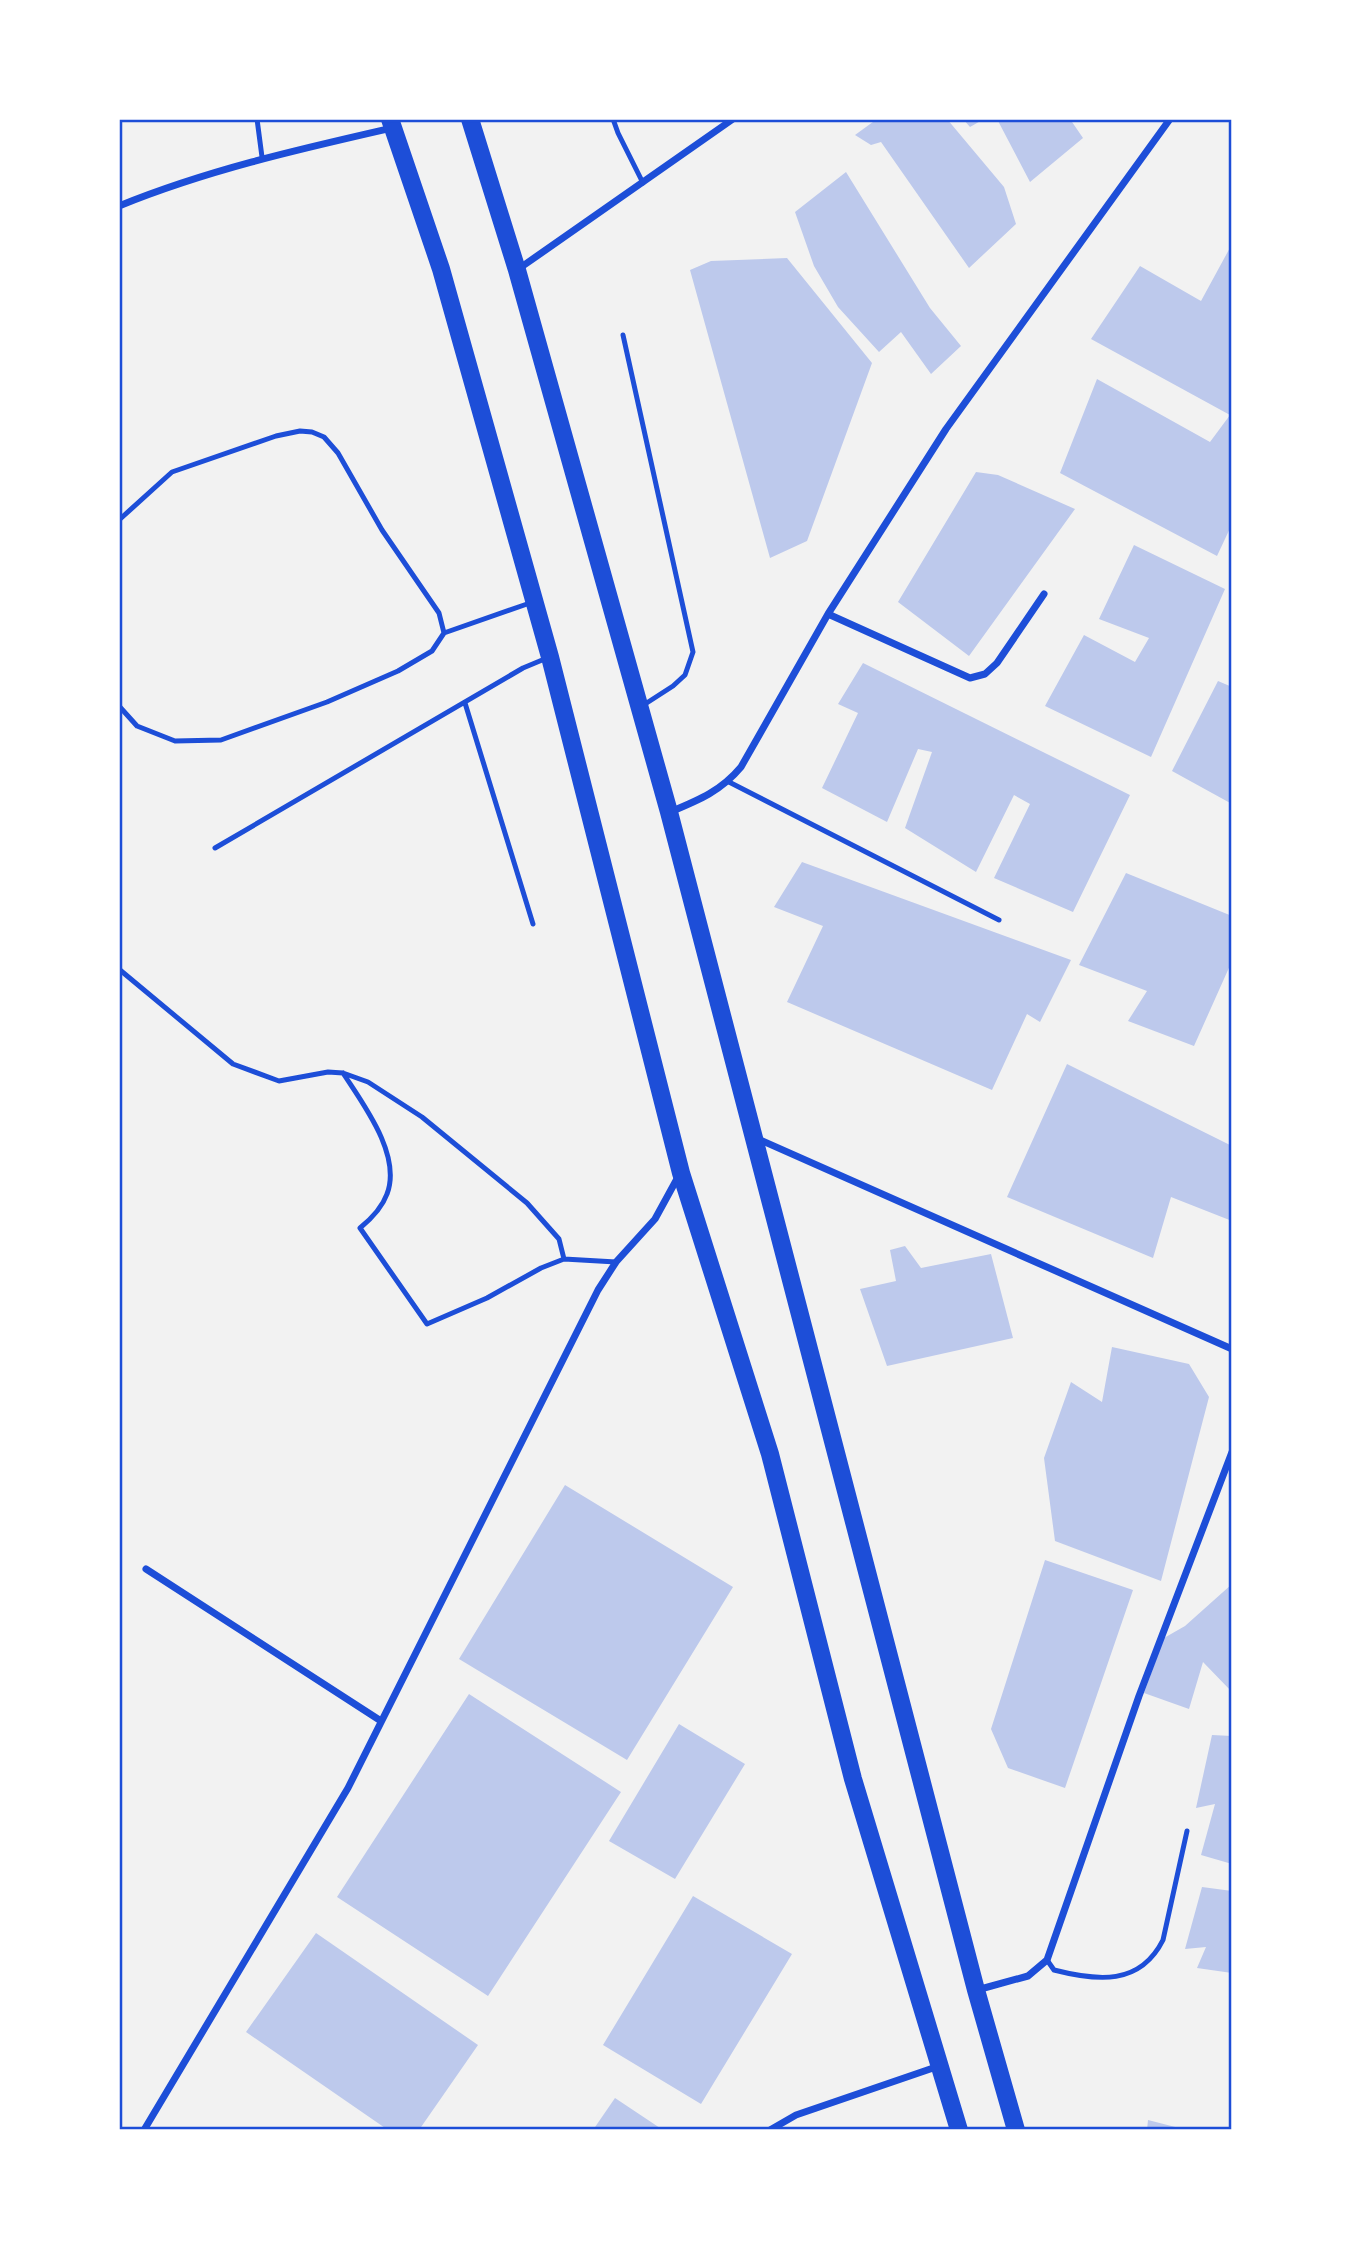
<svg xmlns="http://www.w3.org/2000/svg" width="1351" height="2249" font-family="'Times New Roman',serif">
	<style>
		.building { fill: #bdc9ec }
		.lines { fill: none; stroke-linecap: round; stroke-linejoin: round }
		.service { stroke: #1d4ed8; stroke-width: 5 }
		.minor { stroke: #1d4ed8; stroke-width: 7 }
		.primary { stroke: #1d4ed8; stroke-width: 18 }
		.neatline { fill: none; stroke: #1d4ed8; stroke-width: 2.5 }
	</style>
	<rect width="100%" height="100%" fill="#f2f2f2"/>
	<!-- building -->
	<path class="building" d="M877,119h70l57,68 12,37 -47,44 -88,-126 -10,3 -16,-10z
		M963,119h21l-14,8z
		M997,119h73l13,19 -53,44z
		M846,172l84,136 31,38 -30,28 -30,-42 -22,20 -41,-45 -24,-41 -19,-54z
		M1232,244v280l-15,32 -157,-83 37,-94 113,63 20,-27 -139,-76 49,-73 61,35z
		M787,258l85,105 -65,178 -37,17 -80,-288 21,-9z
		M976,472l22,3 77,34 -106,147 -71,-54z
		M1134,545l91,44 -74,168 -106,-51 39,-71 51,27 14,-24 -50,-19z
		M863,663l267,132 -57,117 -79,-34 36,-74 -16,-9 -38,77 -71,-44 27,-76 -14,-3 -31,73 -65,-34 36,-75 -20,-9z
		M1218,681l14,6v117l-60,-33z
		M802,862l269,98 -31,62 -13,-8 -35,76 -205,-88 36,-76 -49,-19z
		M1126,873l106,43v45l-38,85 -66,-25 19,-30 -68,-26z
		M1067,1064l165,82v75l-61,-24 -18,61 -146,-61z
		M905,1246l16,22 70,-14 22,84 -126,28 -27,-77 36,-8 -6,-31z
		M1112,1347l77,17 20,33 -48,184 -106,-40 -11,-83 27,-76 31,20z
		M565,1485l168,102 -106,173 -168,-101z
		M1045,1560l88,30 -68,198 -57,-20 -17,-39z
		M1232,1584v108l-29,-30 -14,47 -45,-16 20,-55 21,-12z
		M469,1694l152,98 -133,204 -151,-99z
		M679,1724l66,40 -70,115 -66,-38z
		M1212,1735l20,1v128l-31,-9 14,-51 -19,4z
		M1202,1887l30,4v82l-35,-5 9,-21 -21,2z
		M693,1896l99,58 -91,150 -98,-59z
		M316,1933l162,112 -59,85h-31l-142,-98z
		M615,2098l48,32h-70z
		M1148,2120l35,9v1h-36z"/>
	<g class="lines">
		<!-- service -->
		<path class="service" d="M257,119l5,38
			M613,119l5,14 25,50
			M623,335l70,317 -8,23 -12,11 -31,20
			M119,520l53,-48 104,-36 24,-5 12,1 12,5 14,16 44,77 57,83 5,20
			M465,703l68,221
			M119,706l18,20 38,15 46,-1 106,-38 71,-31 34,-20 12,-18 86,-30
			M729,782l270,138
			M215,848l308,-180 24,-10
			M120,970l113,94 46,17 49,-9 15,1 25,9 54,35 105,86 32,36 5,20
			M343,1073c20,31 59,82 44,121 -5,14 -16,25 -27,34l67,96 60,-26 54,-30 23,-9 52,3
			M1047,1960l7,10c43,11 86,16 109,-30l24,-109"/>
		<!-- minor -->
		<path class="minor" d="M119,206c88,-36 181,-57 273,-78
			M517,270l216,-151
			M828,614l142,64 15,-4 12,-11 47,-69
			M670,812c29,-12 51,-21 71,-45l87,-153 118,-185 224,-310
			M758,1139l474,210
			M146,1569l235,152
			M977,1990l51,-14 19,-16 92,-264 93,-244
			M144,2130l204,-342 250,-498 18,-28 39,-43 23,-42
			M770,2130l26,-15 143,-49"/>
		<!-- primary -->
		<path class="primary" d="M390,119l51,150 109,388 131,516 89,281 83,325 106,351
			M470,119l47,151 152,542 307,1178 40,140"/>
	</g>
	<!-- border -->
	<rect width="1351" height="2249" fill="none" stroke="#ffffff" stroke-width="242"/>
	<rect x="121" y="121" width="1109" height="2007" class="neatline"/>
</svg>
